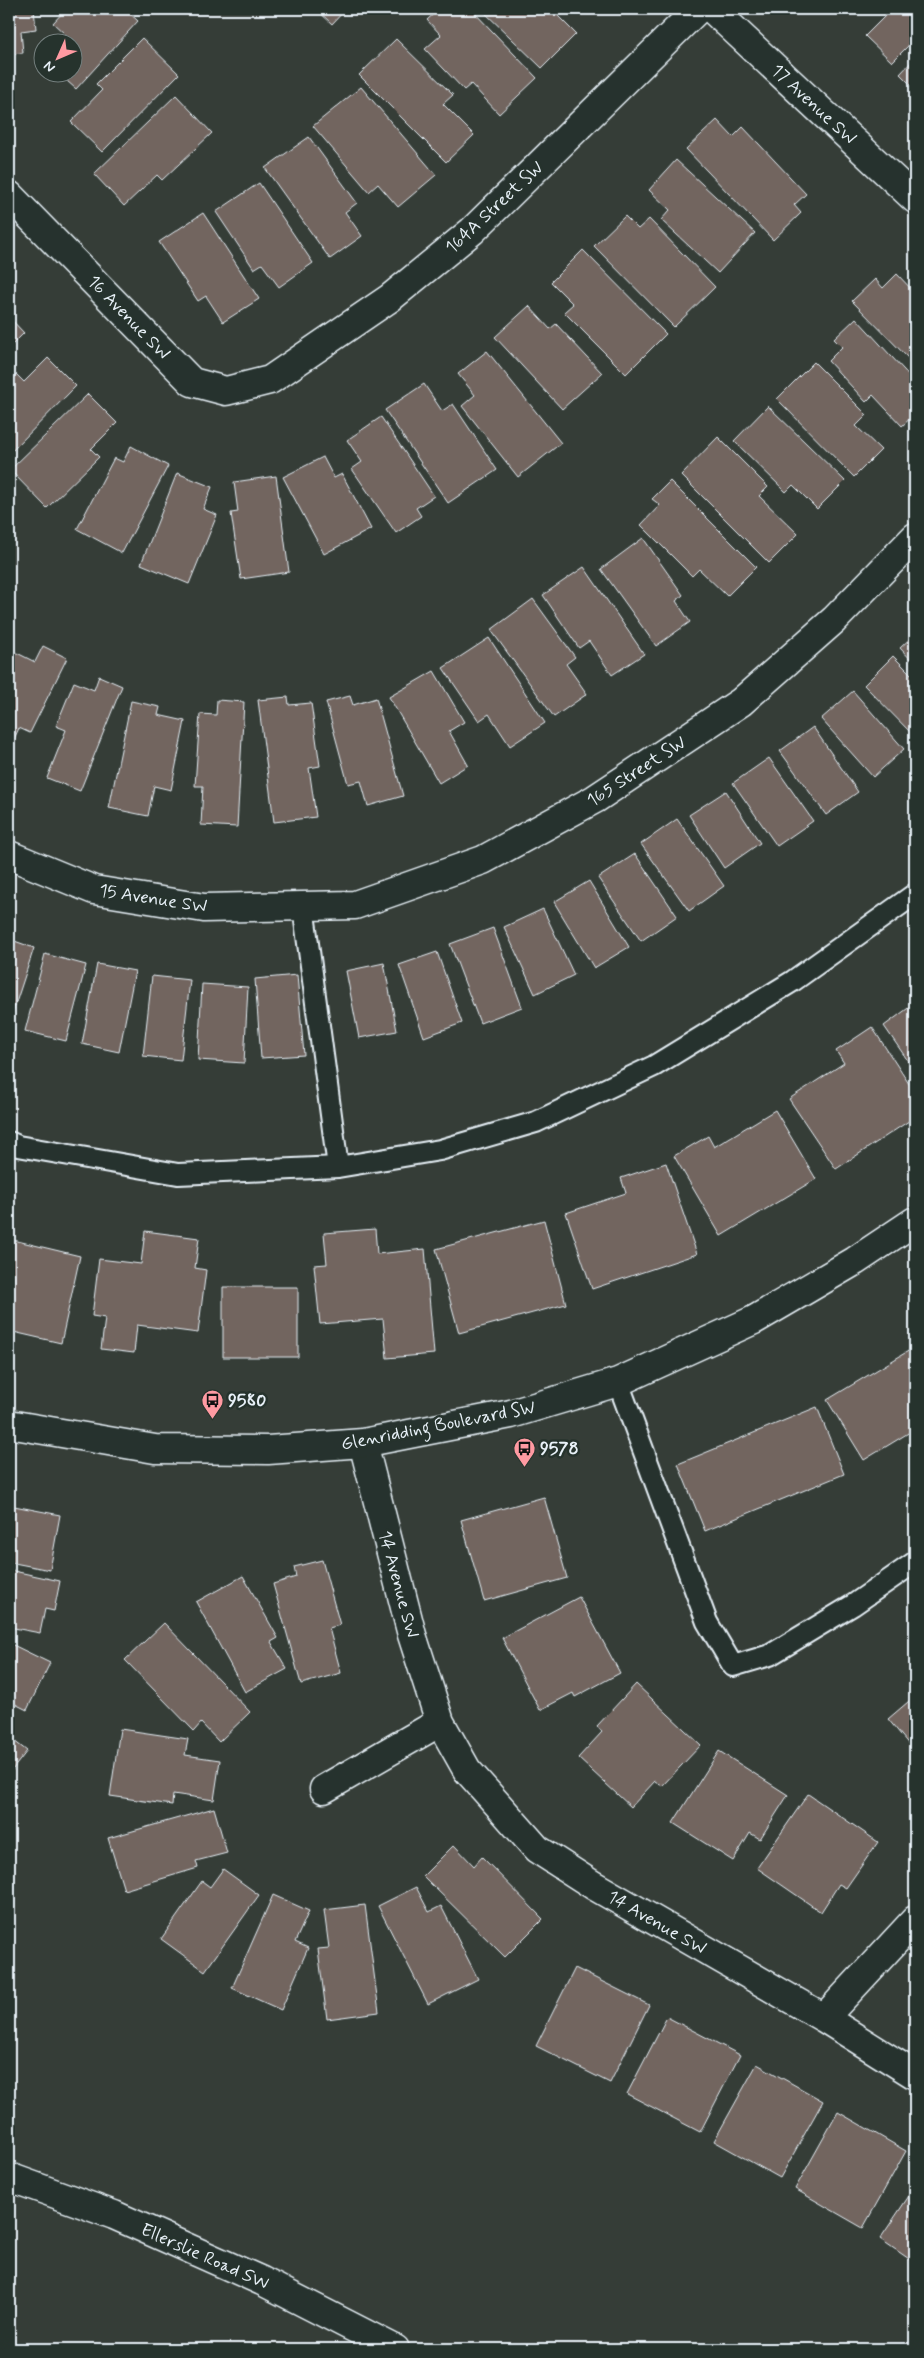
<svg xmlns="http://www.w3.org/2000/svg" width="924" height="2358" font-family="Mynerve,sans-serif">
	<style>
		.building { fill: #72655f; stroke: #e8f1f8 }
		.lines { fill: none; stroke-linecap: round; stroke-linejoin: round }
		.service-casing { stroke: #e8f1f8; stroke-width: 24 }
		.minor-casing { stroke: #e8f1f8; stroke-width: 31 }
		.tertiary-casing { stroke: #e8f1f8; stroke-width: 31 }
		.secondary-casing { stroke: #e8f1f8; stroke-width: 31 }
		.service { stroke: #26332d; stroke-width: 20 }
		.minor { stroke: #26332d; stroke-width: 28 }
		.tertiary { stroke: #26332d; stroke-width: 28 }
		.secondary { stroke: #26332d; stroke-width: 28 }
		.labels { text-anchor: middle; stroke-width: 5; stroke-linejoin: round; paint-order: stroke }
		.street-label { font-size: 18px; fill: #e8f1f8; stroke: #26332d }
		.poi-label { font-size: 18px; font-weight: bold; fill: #e8f1f8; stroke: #26332d; text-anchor: start }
	</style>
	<rect width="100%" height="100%" fill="#353d37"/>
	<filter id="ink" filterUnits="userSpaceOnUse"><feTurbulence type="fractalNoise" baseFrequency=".02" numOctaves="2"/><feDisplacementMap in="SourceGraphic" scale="10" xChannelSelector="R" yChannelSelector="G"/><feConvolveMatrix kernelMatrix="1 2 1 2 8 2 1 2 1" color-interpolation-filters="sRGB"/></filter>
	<g filter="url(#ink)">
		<!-- building -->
		<path class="building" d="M9,9h25l2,20 -15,2 2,22 -14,1z
			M66,9h59l13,12 -62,68 -19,-17h15v-30h-15l8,-8 -12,-11z
			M316,9h30l-14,15z
			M439,9h32l66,69 -38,36 -28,-30 -7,6 -39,-41 16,-14 -14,-15z
			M481,9h72l-1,1 24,24 -34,34z
			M880,9h35v30l-23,23 -27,-26 21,-21z
			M142,38l37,36 -77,78 -31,-30 31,-32 -6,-6z
			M396,39l57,56 -10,9 31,31 -28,27 -87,-87z
			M915,58v31l-15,-15z
			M361,87l75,88 -38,32 -20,-23 -9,8 -56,-66z
			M176,95l36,38 -50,47 -5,-5 -33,31 -30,-32z
			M717,120l16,17 10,-10 63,67 -12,11 7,8 -28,27 -87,-91z
			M309,137l48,66 -12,9 17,24 -32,23 -65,-91z
			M676,160l79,73 -37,40 -57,-53 9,-10 -21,-20z
			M259,183l54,80 -34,24 -17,-23 -8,5 -38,-57z
			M203,213l56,86 -36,23 -17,-26 -8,5 -39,-59z
			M625,216l13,13 11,-10 66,68 -41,40 -80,-81z
			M583,250l83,84 -40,40 -62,-62 9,-8 -22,-22z
			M897,274l18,19v72l-63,-64 23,-22 8,9z
			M529,306l21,23 6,-5 46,49 -40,36 -67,-72z
			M9,317l15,16 -15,15z
			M856,318l59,64v32l-13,12 -29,-31 -7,7 -38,-41 14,-14 -8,-8z
			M487,351l74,92 -43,34 -56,-71 13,-11 -17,-21z
			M48,358l28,28 -67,68v-72l7,-8 8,8z
			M814,362l53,53 -11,11 25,24 -27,27 -77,-78z
			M424,384l18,27 11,-7 44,66 -49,33 -63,-93z
			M88,394l29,29 -26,26 8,8 -52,51 -37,-38z
			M768,406l77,75 -28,28 -24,-24 -7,7 -52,-51z
			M381,417l53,79 -18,12 5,8 -25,17 -44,-64 10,-7 -15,-22z
			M718,437l50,50 -9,9 39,38 -29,29 -88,-88z
			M131,446l37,20 -46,87 -45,-24 37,-71 9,4z
			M323,457l11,21 8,-4 29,55 -47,25 -41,-77z
			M177,473l35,14 -9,22 14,6 -28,69 -48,-20z
			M276,476l13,96 -48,7 -10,-66 7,-1 -4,-30z
			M670,481l86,86 -29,29 -28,-27 -7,7 -51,-51 19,-20 -8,-6z
			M643,538l40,57 -7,6 14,21 -34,24 -55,-77z
			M584,567l60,87 -32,21 -23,-34 -10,7 -36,-53z
			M533,599l42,58 -9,7 21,30 -33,23 -63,-87z
			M915,634v30l-15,-16z
			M489,638l56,85 -35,23 -21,-32 -10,7 -36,-53z
			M43,646l24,12 -37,75 -11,-5 -10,22v-85l6,-13 20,10z
			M893,656l22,22v59l-51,-52z
			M434,671l30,51 -15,9 19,34 -29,18 -50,-86z
			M99,676l23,10 -42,105 -33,-13 19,-48 -10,-4 18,-44 20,8z
			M853,691l51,58 -31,28 -52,-58z
			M350,696l3,9 23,-7 27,98 -35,10 -7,-25 -13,3 -22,-82z
			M288,697l1,8 22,-2 9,63 -11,2 7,49 -42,5 -16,-122z
			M217,700l27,2 -7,125 -36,-2 2,-39h-8l5,-72 16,1z
			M131,701l29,6 -2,8 27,6 -14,69 -17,-4 -6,30 -39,-8z
			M813,727l45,65 -32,23 -46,-64z
			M769,758l44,63 -36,25 -44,-63z
			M726,791l34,52 -36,25 -35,-53z
			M677,819l47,67 -35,25 -48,-67z
			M635,854l42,62 -36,25 -43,-63z
			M589,881l40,66 -35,21 -40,-66z
			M543,909l31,66 -39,19 -31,-67z
			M493,928l29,79 -42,16 -30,-79z
			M9,939l25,9 -25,76z
			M437,952l25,71 -38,14 -25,-72z
			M45,954l41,11 -20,76 -41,-10z
			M384,963l13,68 -38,7 -13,-67z
			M97,964l38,7 -16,81 -37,-8z
			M297,975l7,80 -43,3 -6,-79z
			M152,976l38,4 -9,80 -38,-4z
			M202,984l46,3 -4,76 -46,-3z
			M915,1003v68l-31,-45z
			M872,1027l43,66v24l-79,52 -47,-70 55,-36 -8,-12z
			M775,1110l41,69 -95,57 -47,-80 34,-20 6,11z
			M666,1163l31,91 -105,35 -26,-76 60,-20 -5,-15z
			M544,1220l22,84 -107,29 -23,-84z
			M375,1229l2,25 48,-5 9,105 -47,4 -4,-39 -63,5 -6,-59 13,-1 -3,-31z
			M145,1231l54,7 -4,30 11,2 -8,63 -61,-8 -3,28 -33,-4 4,-31 -13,-2 7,-57 42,5z
			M9,1239l71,17 -19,87 -52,-12z
			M223,1287h75v70h-75z
			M915,1347v82l-51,31 -37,-60z
			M817,1407l27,67 -139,57 -27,-67z
			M544,1497l23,81 -83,23 -23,-81z
			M9,1505l51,10 -10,55 -41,-8z
			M322,1560l18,65 -11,3 12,45 -40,11 -28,-100 23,-7 -2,-10z
			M9,1570l51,11 -6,30 -9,-2 -5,24 -31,-6z
			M243,1576l35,62 -7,4 16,27 -42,23 -49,-90z
			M579,1597l41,76 -45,24 -2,-4 -33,17 -38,-72z
			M164,1623l86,89 -31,30 -18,-19 -7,8 -69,-71z
			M9,1643l41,20 -23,47 -18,-9z
			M636,1684l65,61 -39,41 -7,-5 -24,26 -53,-49 24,-26 -5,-6z
			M915,1696v56l-27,-33z
			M120,1729l68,10 -3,16 35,5 -6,40 -41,-6 -1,11 -62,-9z
			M9,1737l18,14 -18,23z
			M719,1751l69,44 -28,44 -10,-6 -17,28 -60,-38z
			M808,1794l70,48 -32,46 -7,-4 -18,28 -64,-44z
			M214,1808l13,45 -31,8 2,7 -74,22 -16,-52z
			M454,1845l20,21 8,-9 61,62 -38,38 -82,-81z
			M223,1869l36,26 -54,76 -44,-32 41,-58 8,6z
			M416,1887l13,25 12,-6 37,73 -50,25 -50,-98z
			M273,1895l36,16 -14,31 13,6 -27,62 -49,-22z
			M365,1905l14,107 -52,7 -9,-70 11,-1 -5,-38z
			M575,1968l74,37 -39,78 -74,-37z
			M667,2017l73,38 -40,77 -73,-38z
			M757,2064l66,37 -43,77 -66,-37z
			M838,2112l68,39 -43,77 -68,-39z
			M915,2187v76l-35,-24z"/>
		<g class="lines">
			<defs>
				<path id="service" d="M303,906l35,261 102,-17 96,-28 118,-56 139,-85 122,-87
					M9,1142l9,4 160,28 160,-7
					M618,1382l89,240 26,44 37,-11 83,-50 62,-43"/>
				<path id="minor" d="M712,9l203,190
					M9,195l183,187 34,9 44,-11 120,-82 82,-67 226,-222
					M9,855l85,35 110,18 151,-3 128,-45 112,-61 146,-97 93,-82 81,-83
					M363,1443l49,192 28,87 27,48 33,37 37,42 56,36 231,133 91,57
					M324,1789l116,-67
					M824,2018l91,-98"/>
				<path id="tertiary" d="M9,1424l146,25 113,1 95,-7 148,-29 107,-32 136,-62 101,-59 60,-40"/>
				<path id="secondary" d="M9,2177l105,38 148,66 133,68"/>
			</defs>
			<!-- service casing -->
			<use href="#service" class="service-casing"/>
			<!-- minor casing -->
			<use href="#minor" class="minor-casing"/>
			<!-- tertiary casing -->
			<use href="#tertiary" class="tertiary-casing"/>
			<!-- secondary casing -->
			<use href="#secondary" class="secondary-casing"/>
			<!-- service -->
			<use href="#service" class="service"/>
			<!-- minor -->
			<use href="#minor" class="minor"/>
			<!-- tertiary -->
			<use href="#tertiary" class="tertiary"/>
			<!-- secondary -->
			<use href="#secondary" class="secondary"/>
		</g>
	</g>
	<!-- icons -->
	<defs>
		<symbol id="bus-pin" viewBox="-11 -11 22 30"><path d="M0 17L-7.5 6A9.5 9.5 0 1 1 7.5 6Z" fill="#ff9aa2" stroke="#26332d"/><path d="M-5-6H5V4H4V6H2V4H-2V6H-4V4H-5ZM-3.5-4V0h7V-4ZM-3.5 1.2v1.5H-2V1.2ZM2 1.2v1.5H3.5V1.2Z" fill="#111"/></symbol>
	</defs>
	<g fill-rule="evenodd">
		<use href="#bus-pin" x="200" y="1388" width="25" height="34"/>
		<use href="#bus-pin" x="512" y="1436" width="25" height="34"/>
	</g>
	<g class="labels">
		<!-- street labels -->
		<g class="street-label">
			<text transform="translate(814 104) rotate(43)" y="6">17 Avenue SW</text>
			<text transform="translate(494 207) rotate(-43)" y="6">164A Street SW</text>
			<text transform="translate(129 317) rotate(46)" y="6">16 Avenue SW</text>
			<text transform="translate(636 771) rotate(-33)" y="6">165 Street SW</text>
			<text transform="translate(153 898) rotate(9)" y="6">15 Avenue SW</text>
			<text transform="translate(438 1425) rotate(-11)" y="6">Glenridding Boulevard SW</text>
			<text transform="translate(399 1584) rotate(75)" y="6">14 Avenue SW</text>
			<text transform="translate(657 1922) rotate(30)" y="6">14 Avenue SW</text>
			<text transform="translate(205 2256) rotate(24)" y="6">Ellerslie Road SW</text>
		</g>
		<!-- poi labels -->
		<g class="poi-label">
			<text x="228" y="1406">9580</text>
			<text x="540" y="1454">9578</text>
		</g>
	</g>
	<!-- margin -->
	<rect width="924" height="2358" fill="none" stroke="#26332d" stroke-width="30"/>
	<rect x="15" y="15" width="894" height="2328" fill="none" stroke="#e8f1f8" stroke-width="2" filter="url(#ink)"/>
	<!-- north arrow -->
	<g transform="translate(58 58) rotate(225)"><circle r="24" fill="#26332d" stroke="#747f7e"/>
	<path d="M0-4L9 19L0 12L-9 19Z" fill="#ff9aa2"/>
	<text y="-8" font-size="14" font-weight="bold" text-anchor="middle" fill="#e8f1f8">N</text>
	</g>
</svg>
